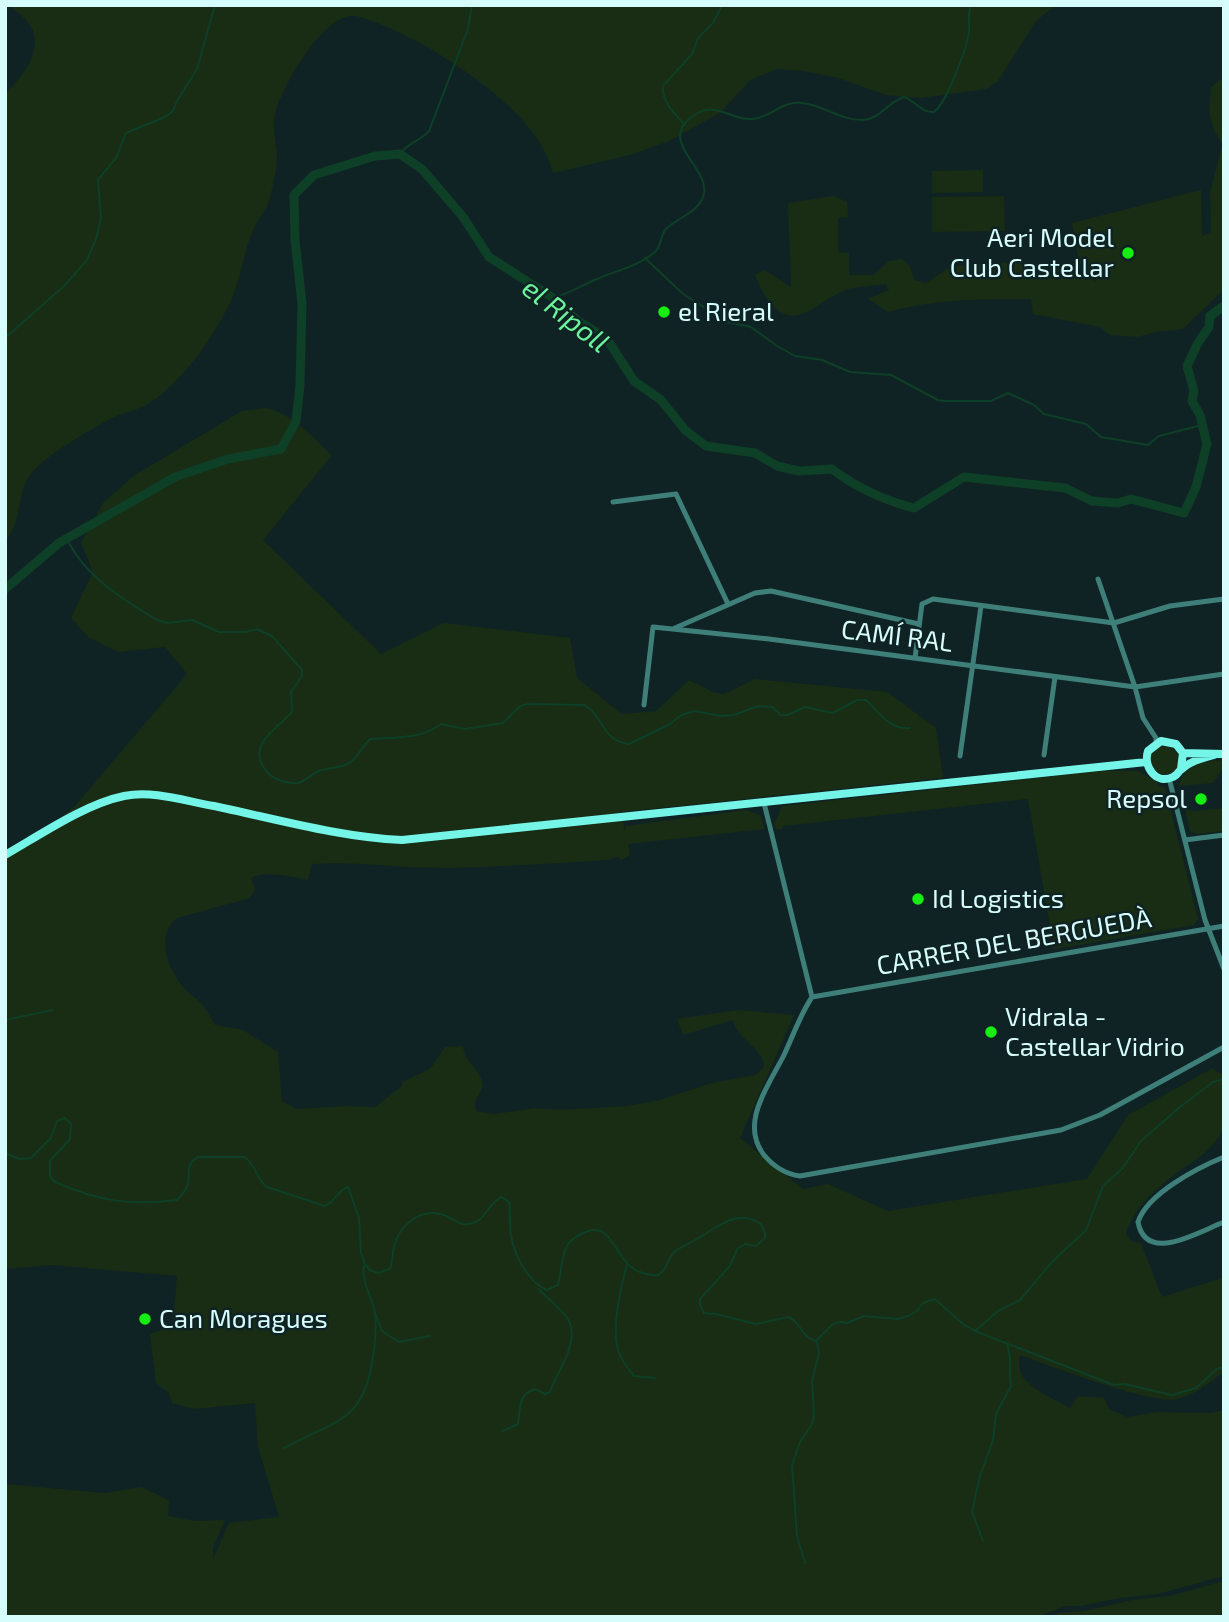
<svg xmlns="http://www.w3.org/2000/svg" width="1229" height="1622" font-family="'Exo 2',sans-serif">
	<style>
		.green { fill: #182d14 }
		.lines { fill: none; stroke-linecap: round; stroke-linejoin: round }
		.stream { stroke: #0e3f27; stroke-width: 2 }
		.river { stroke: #0e3f27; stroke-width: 9 }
		.street { stroke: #3f7f7a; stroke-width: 5 }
		.secondary { stroke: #74f5e8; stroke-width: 8 }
		.poi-dot { fill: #16ed11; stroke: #102324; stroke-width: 2.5 }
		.labels { text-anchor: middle; stroke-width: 5; stroke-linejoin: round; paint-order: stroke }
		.poi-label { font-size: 26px; fill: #d6fcfc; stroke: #102324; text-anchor: start }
		.street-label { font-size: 26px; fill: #d6fcfc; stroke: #102324 }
		.water-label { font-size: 28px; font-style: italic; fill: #6cf49a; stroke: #102324 }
	</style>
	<rect width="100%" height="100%" fill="#102324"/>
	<!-- green -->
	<path class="green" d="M9,5h1050l-12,7 -11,9 -38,60 -12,8 -65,9 -35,-3 -48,-17 -34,-7 -27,-2 -27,11 -30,33 -51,28 -39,14 -77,18c-12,-49 -70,-91 -111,-117 -14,-10 -76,-42 -91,-40 -31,3 -69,71 -76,98 -3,14 1,28 2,42 0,13 -4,29 -7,42 -3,11 -10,18 -15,28 -11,23 -14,51 -24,75 -8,17 -20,35 -30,50 -14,19 -32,40 -53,53 -10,6 -23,8 -34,13 -23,12 -57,32 -76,49 -25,22 -13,54 -33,75v-448c17,-15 40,-44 25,-68 -5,-8 -15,-14 -21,-20z
		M1224,77v212l-41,40 -28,3 -17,5 -28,-2 -10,-8 -67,-13 -2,-15c-49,0 -96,0 -143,13l-20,-13 21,-9 -3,-6c-13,2 -30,2 -43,7 -14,6 -25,16 -39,22 -26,11 -41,-18 -49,-38l9,-5 27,17 -3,-84 46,-7 13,6 1,15 -10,1v34l11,1v22h24l16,-14 13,-2 8,7 4,14 12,3 26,-17 64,-4 58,7 24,14 -19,-20 -7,-40 129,-33 1,46 9,-4 -1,-40 13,-49c-15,-17 -15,-35 -12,-56z
		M983,170v22l-51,1v-22z
		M1004,196l1,35 -73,1v-35z
		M266,408c27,6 46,29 66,47l-69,85 118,114 63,-31 126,15 7,40 45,36 34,-3 33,-31 24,12 11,2 31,-15 132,13 49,36 7,50 -322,34 4,20v-6l121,-16 14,5 5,14 -137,15 2,11 -9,5 -3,-3 -11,3c-52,4 -104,6 -155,8 -47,1 -93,-7 -140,-4l-4,16c-17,-3 -42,-10 -57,-2l4,11 -5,9 -73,20c-22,18 -9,50 6,69 5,6 11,10 17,15 6,7 11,15 15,23l28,5 35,22 4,49 14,8 51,-3 28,1 27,-21v-4l28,-13 15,-22 18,-1c2,19 18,22 20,40l-8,16 1,9 18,3 42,-6 23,2 68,-4 33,-6 52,-17 43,-8 9,-8c0,-19 -27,-27 -31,-47l-50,15 -6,-16 61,-9 56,5 -54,123 63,51 25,-5 60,27 199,-32 41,-64 85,-47 7,6 4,-1c0,14 3,42 -1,54 -6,20 -25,31 -41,42 -23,17 -47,36 -56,64l5,8 10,2 21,54 60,-19 2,7v87c-16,11 -27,22 -47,27 -25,6 -129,-34 -157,-44 -8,29 29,41 50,53l8,-12 26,2 5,11 18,8 30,-5 54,1 13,-3v166l-66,18 -39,4 -38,8h-16l-27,11h-1033v-133l100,9 36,-6 28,13 -1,16 28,5 29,-1 -12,28v11l16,-36 50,-6 -21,-70 -3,-44 -61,6 -22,-6 -3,-10 -13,-10 -6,-49 23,-8 4,-50 -125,-11 -47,4v-415l49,-31 21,-17 112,-132 -22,-27 -47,5 -30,-15 -17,-19 22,-46 -12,-29 22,-40 32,-28 107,-64z
		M1151 760a14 14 0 1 1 28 0a14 14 0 1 1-28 0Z
		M1224,760v7l-11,16 -34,3c5,-23 25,-25 45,-26z
		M1099,771h39l19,11v3l8,3 33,131 -4,6 -140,24 -26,-150 -245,27v3h-7l-2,-4 8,-19z
		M1224,808v23l-27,3 -7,-3 -5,-22 9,2z
		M1224,1581v36h-174l8,-4 26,-2 48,-11 37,-4z"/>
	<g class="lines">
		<!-- stream -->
		<path class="stream" d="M685,125c-10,-11 -24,-24 -22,-39l29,-32 6,-16 15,-15 9,-18
			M400,154c8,-12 21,-13 29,-23l39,-102 4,-24
			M645,258l38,36 44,28 24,5 26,19 18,10 27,4 28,12 41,3 47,25 7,1h46l17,-8 26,12 10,9 42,10 15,13 47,8 11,-9 43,-11
			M553,298c16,-4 29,-13 44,-19 20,-9 40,-12 58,-27 7,-6 5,-17 11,-23 12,-12 35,-17 38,-36 5,-27 -50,-53 -8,-79 21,-13 36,7 56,5 20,-1 29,-19 50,-16 21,2 40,18 61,17 17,-1 25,-18 41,-23 12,4 17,16 30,15 12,-8 33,-64 35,-80 1,-10 -2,-18 2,-27
			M5,338l59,-52 23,-26 9,-21 5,-21 -3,-38 18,-22 10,-25 39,-16 8,-6 4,-10 20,-32 18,-64
			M67,539c18,37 55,60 90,81l10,3 25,-3 27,12h28l10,-3 15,7 30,34v6l-11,16 1,20c-17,18 -48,35 -24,61 7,7 20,11 30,10 8,-2 15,-11 24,-13 9,-3 23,-2 31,-10 6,-6 10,-14 17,-21 25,-2 50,1 71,-15l24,5 38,-6 17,-17 8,-2 56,1c21,11 15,34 45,39l41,-20 11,-9 14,-4 26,5 13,-1 24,-9 14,1 9,8h7l17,-8 28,6 24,-13h9c13,13 24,30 44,28
			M5,1020l48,-10
			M5,1153l14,6 12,-1 20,-20 6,-17 8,-3 6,6 -1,15 -20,22v15l5,6c44,19 74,24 122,18 5,-5 9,-9 11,-16 2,-12 -3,-20 10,-27h46c12,7 12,22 23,30l58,19c10,-4 12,-15 23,-19l11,31 2,35 4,11 5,6 8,3 12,-4c3,-7 2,-14 4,-22 5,-22 27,-40 50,-32 10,3 14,11 25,9 18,-3 19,-22 33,-27l7,5c2,12 0,23 2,34 4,20 17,46 36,54l11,-5c3,-12 3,-25 8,-37 3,-7 9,-11 15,-14 36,-19 30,34 66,40 4,1 7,2 11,1 8,-4 10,-15 15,-22 6,-6 16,-9 24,-14 19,-11 40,-31 64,-15l4,9v5l-9,8 -11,-2 -7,4 -9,19 -29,32v6l4,8 12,1 40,10 33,-7c12,6 13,21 27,24l17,-17 7,-2 7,1 17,-7 33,3 11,-3 9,-5 6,-8 12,-4 28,25 12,7 139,54 10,-1 48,11 24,-7 21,-19 7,-2
			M627,1265c-7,23 -16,66 -8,88 3,9 10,16 15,23l21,2
			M376,1315l6,16 17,11 31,-6
			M975,1331l23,-20 22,-11 32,-38 34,-32 17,-44 19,-17 19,-28 39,-34 33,-25 11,-3
			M502,1431l16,-7c3,-16 -1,-29 17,-35l10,5 5,-2c6,-19 30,-49 19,-71 -6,-12 -21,-21 -30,-32
			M284,1448c51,-28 80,-25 89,-91 2,-15 4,-29 2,-44 -2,-16 -14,-29 -11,-47
			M983,1541l-11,-29 8,-36 13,-36 3,-26 15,-28c-3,-14 2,-27 -4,-41
			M805,1563l-8,-27 -5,-71 8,-23 12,-18 2,-8 -2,-36 7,-26 -2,-12"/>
		<!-- river -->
		<path class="river" d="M5,589l54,-46 116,-66 53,-18 53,-10 15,-28 4,-36 2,-81 -7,-64 -1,-45 20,-20 61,-19 25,-2 22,15 41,48 26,40 64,41 24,22 30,19 27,42 27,19 25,31 20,15 49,7 22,13 22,5 33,-2c25,19 51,31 82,39l50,-31 101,11 27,13 26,2 13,-4 53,14 12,-26 11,-43 -7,-29 -8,-14 2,-10 -7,-25 11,-23 11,-16 1,-11 14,-10"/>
		<!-- street -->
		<path class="street" d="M613,502l63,-8 52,110
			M1098,579l37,108 8,31 13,20v5
			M675,628l80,-35 16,-2 148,33
			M915,658l7,-54 11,-5 181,24 56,-17 54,-7
			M644,705l9,-78 116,12 366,48 89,-13
			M1044,755l11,-78
			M960,756l21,-150
			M1169,778l36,142 19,49
			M764,803l48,194
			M1185,840l39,-5
			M812,997c-12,18 -19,39 -28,58 -15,30 -45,68 -20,100 10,12 21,19 36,21l261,-46 39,-15 124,-68
			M812,997l412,-71
			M1224,1157c-27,11 -77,37 -86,65 8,43 62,9 86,0"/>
		<!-- secondary -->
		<path class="secondary" d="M1183,753l41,1
			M1181,769l2,-16 -7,-9 -15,-3 -13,10c-5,16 8,34 25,26 7,-4 3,-4 9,-8 8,-8 21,-11 32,-14
			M5,855c35,-20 80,-51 119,-59 29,-6 61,5 90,10 62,13 125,31 188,34l744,-78"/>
	</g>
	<!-- markers -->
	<g class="poi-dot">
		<circle cx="1128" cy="253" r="7"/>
		<circle cx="664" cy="312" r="7"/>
		<circle cx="1201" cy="799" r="7"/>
		<circle cx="918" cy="899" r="7"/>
		<circle cx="991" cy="1032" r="7"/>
		<circle cx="145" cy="1319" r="7"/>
	</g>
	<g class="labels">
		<!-- poi labels -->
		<g class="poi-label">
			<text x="1114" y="247" text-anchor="end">Aeri Model<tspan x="1114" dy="30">Club Castellar</tspan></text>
			<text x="678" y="321">el Rieral</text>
			<text x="1187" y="808" text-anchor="end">Repsol</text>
			<text x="932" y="908">Id Logistics</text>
			<text x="1005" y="1026">Vidrala -<tspan x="1005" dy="30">Castellar Vidrio</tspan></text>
			<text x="159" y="1328">Can Moragues</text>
		</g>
		<!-- street labels -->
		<g class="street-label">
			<text transform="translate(897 636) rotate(7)" y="9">CAMÍ RAL</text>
			<text transform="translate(1014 942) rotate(-10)" y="9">CARRER DEL BERGUEDÀ</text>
		</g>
		<!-- water labels -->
		<g class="water-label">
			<text transform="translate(566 315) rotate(38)" y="10">el Ripoll</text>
		</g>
	</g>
	<!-- border -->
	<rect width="1229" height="1622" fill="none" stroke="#d6fcfc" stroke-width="14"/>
</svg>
